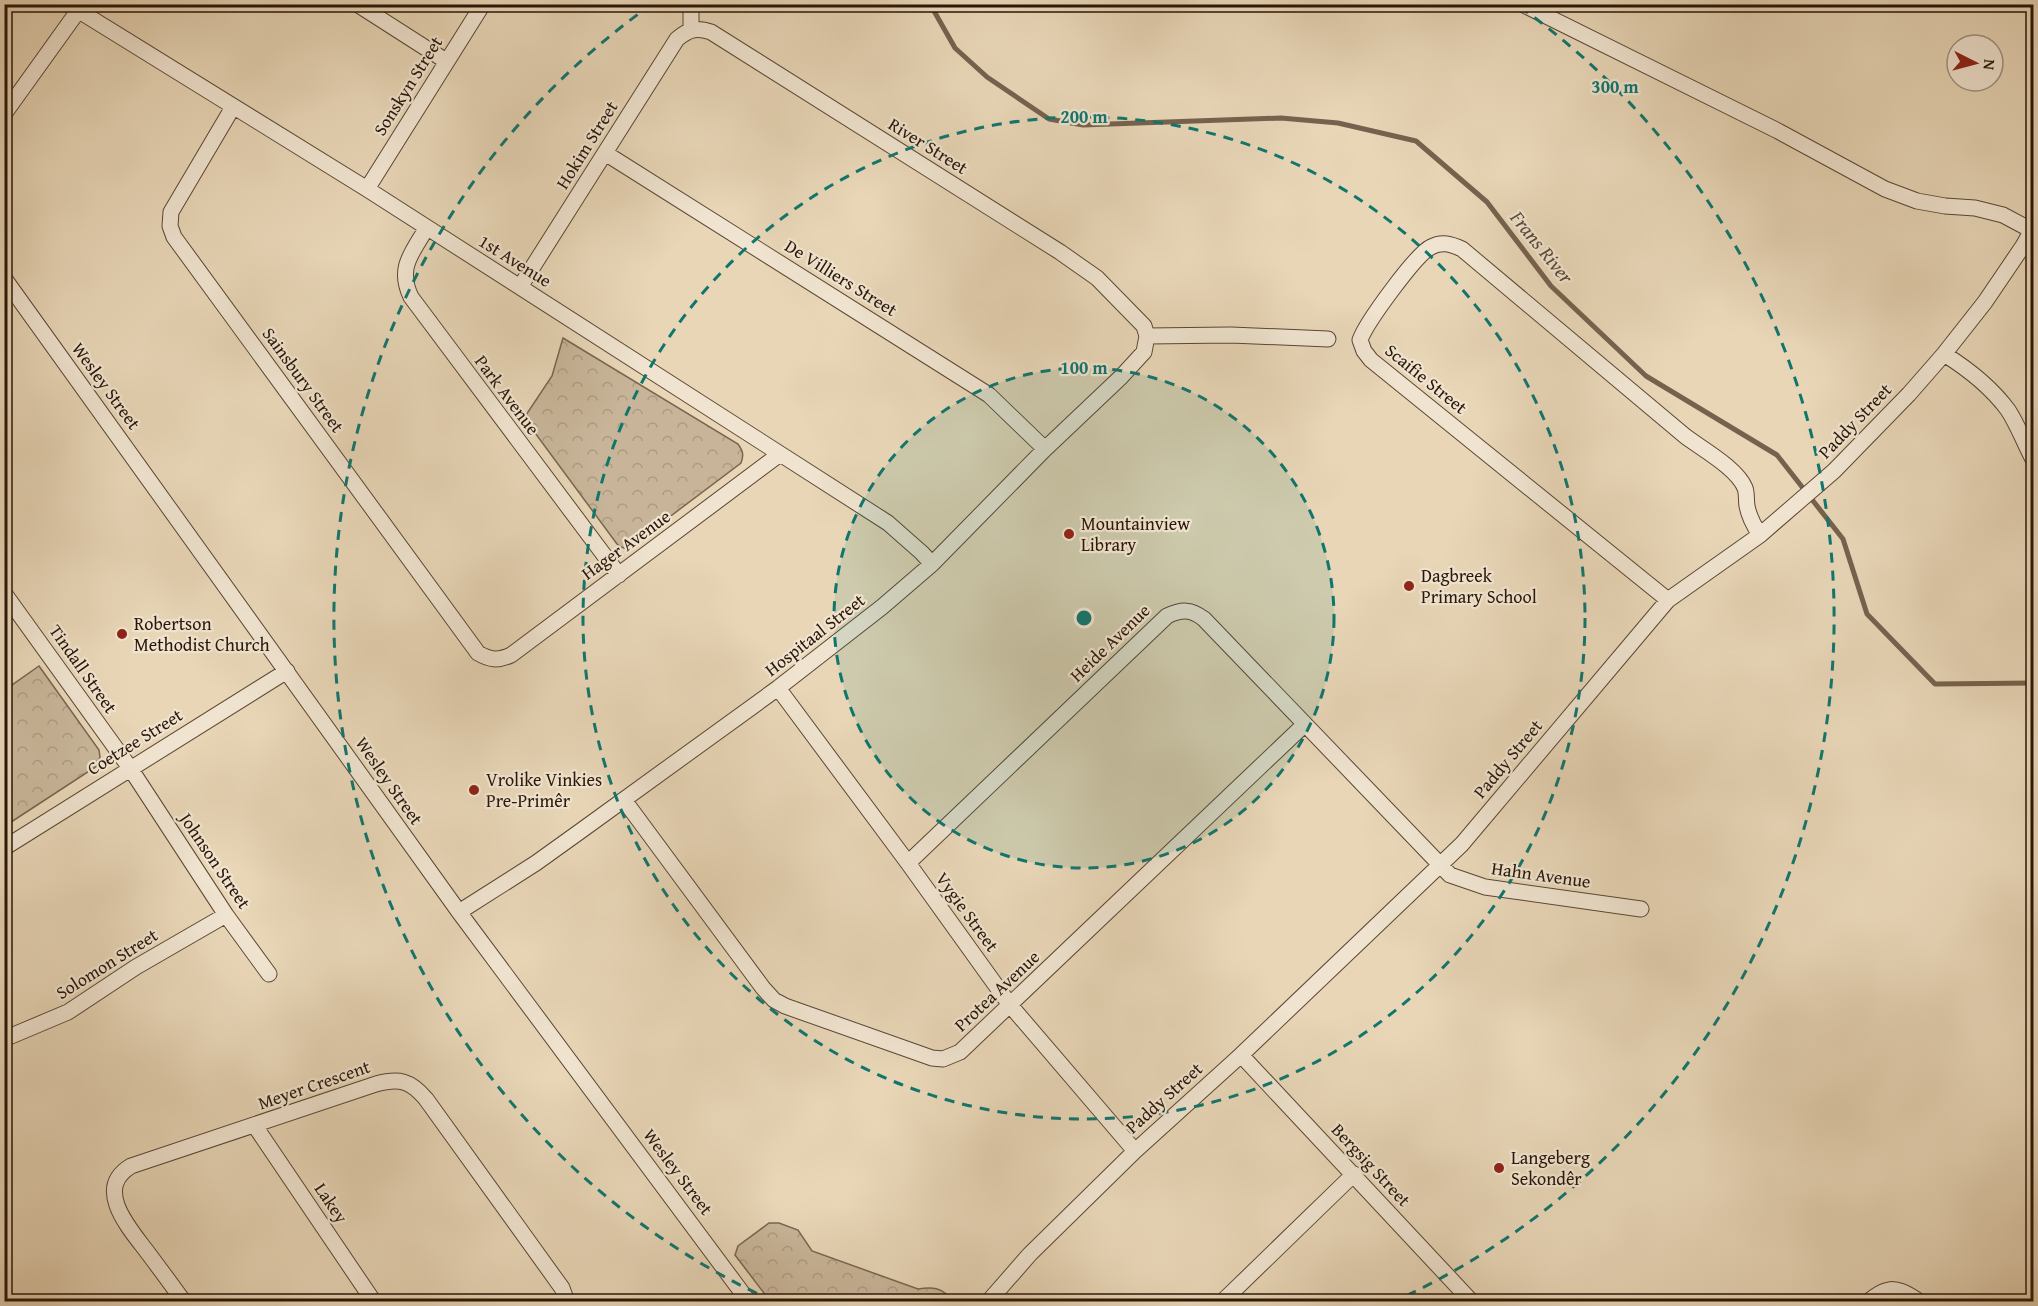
<svg xmlns="http://www.w3.org/2000/svg" width="2038" height="1306" font-family="'Gentium Book Plus',serif">
	<style>
		.forest { fill: url(#forest-crowns); stroke: #786650; stroke-width: 1.5 }
		.lines { fill: none; stroke-linecap: round; stroke-linejoin: round }
		.stream { stroke: #75624e; stroke-width: 5 }
		.minor-casing { stroke: #594634; stroke-width: 17 }
		.minor { stroke: #f0e4d0; stroke-width: 15 }
		.ring { fill: none; stroke: #0f766e; stroke-width: 3; stroke-dasharray: 10 8 }
		.poi-dot { fill: #8f2418; stroke: #f0e4d0; stroke-width: 2 }
		.labels { text-anchor: middle; stroke-width: 4.5; stroke-linejoin: round; paint-order: stroke }
		.street-label { font-size: 18px; fill: #291608; stroke: #f0e4d0 }
		.poi-label { font-size: 18px; fill: #291608; stroke: #f0e4d0; text-anchor: start }
		.water-label { font-size: 20px; font-style: italic; fill: #5b4936; stroke: #f0e4d0 }
		.centre { fill: #0f766e; stroke: #f0e4d0; stroke-width: 3 }
		.ring-label { font-size: 18px; text-anchor: middle; font-weight: bold; fill: #0f766e; stroke: #f0e4d0; stroke-width: 4.5; stroke-linejoin: round; paint-order: stroke }
	</style>
	<defs>
		<pattern id="forest-crowns" width="20" height="18" patternUnits="userSpaceOnUse" patternTransform="scale(1.5)"><rect width="20" height="18" fill="#c8b599"/><path d="M2 6a3 3 0 1 1 6 0M12 15a3 3 0 1 1 6 0" fill="none" stroke="#ac9b82"/></pattern>
	</defs>
	<rect width="100%" height="100%" fill="#e8d6b7"/>
	<filter id="stains"><feTurbulence type="fractalNoise" baseFrequency=".00333" numOctaves="4"/><feColorMatrix values="0 0 0 0 .2 0 0 0 0 .09 0 0 0 0 .02 0 0 0 .5 -.17"/></filter>
	<radialGradient id="worn" r=".72"><stop offset=".6" stop-color="#630" stop-opacity="0"/><stop offset="1" stop-color="#630" stop-opacity=".3"/></radialGradient>
	<!-- forest -->
	<path class="forest" d="M563,338l175,106c5,7 6,11 3,19l-114,86 -6,-2 -4,-3 -93,-126 28,-42z
		M39,666l60,84 1,7 -3,9 -92,60v-136z
		M769,1223h10l19,7 14,21 106,38c14,-2 26,-2 33,12h-181l-35,-46 3,-9z"/>
	<g class="lines">
		<!-- stream -->
		<path class="stream" d="M930,4l25,44 32,29 62,42 34,6 198,-7 57,5 78,18 71,61 64,84 95,90 131,79 66,84 24,75 68,70 99,-1"/>
		<defs>
			<path id="minor" d="M68,4l299,185 521,334 34,30 10,11
				M357,4l89,57
				M1522,4l256,127 107,58 32,12 28,5 30,2 28,7 28,15
				M691,30v-26
				M233,107l-62,105 -1,14 4,11 304,416c12,7 20,8 33,2l269,-201
				M4,114l74,-103
				M605,153l384,242 56,54
				M367,189l116,-185
				M426,229c-14,24 -29,39 -15,68l208,278
				M4,278l455,634 290,390
				M1147,336l84,-1 97,4
				M1944,354c24,15 47,33 64,56 10,15 17,35 26,51
				M4,593l126,175 96,147 43,59
				M1668,600l-297,-240 -7,-9 -4,-11c6,-17 56,-86 71,-93 11,-6 20,-3 31,2l223,187c17,13 52,32 60,52 2,5 1,12 2,18 2,11 7,20 13,29
				M778,688l130,175 102,142 125,146
				M624,800l139,188 11,12 11,6 147,52 11,1 17,-7 345,-328
				M4,848l283,-177
				M908,863l259,-247c15,-7 24,-7 37,3l246,256 35,12 156,22
				M459,912l77,-49 46,-33 196,-142 104,-81 50,-43 113,-115 76,-72 23,-25 3,-16 -3,-10 -47,-48 -37,-26 -349,-220c-14,-5 -22,-3 -34,7l-157,248
				M4,1039l64,-27 68,-45 90,-52
				M1241,1055l231,247
				M255,1126l119,176
				M184,1302c-12,-17 -24,-33 -36,-49 -18,-24 -55,-64 -17,-87l245,-82c23,-6 34,-4 50,15l136,189 5,14
				M988,1302l42,-48 105,-103 106,-96 221,-211 206,-244 92,-65 74,-64 75,-77 35,-40 41,-52 38,-56 11,-20
				M1222,1302l132,-128
				M1868,1302c20,-17 30,-16 52,0"/>
		</defs>
		<!-- minor casing -->
		<use href="#minor" class="minor-casing"/>
		<!-- minor -->
		<use href="#minor" class="minor"/>
	</g>
	<!-- distance rings -->
	<circle cx="1084" cy="618" r="250" fill="#0f766e" fill-opacity=".12"/>
	<g class="ring">
		<circle cx="1084" cy="618" r="250"/>
		<circle cx="1084" cy="618" r="501"/>
		<path d="M773 1301A751 751 0 0 1 648 7M1520 7A751 751 0 0 1 1395 1301"/>
	</g>
	<!-- markers -->
	<g class="poi-dot">
		<circle cx="1069" cy="534" r="6"/>
		<circle cx="1409" cy="586" r="6"/>
		<circle cx="122" cy="634" r="6"/>
		<circle cx="474" cy="790" r="6"/>
		<circle cx="1499" cy="1168" r="6"/>
	</g>
	<g class="labels">
		<!-- street labels -->
		<g class="street-label">
			<text transform="translate(408 86) rotate(-58)" y="6">Sonskyn Street</text>
			<text transform="translate(587 145) rotate(-58)" y="6">Hokim Street</text>
			<text transform="translate(928 146) rotate(32)" y="6">River Street</text>
			<text transform="translate(515 261) rotate(32)" y="6">1st Avenue</text>
			<text transform="translate(841 278) rotate(32)" y="6">De Villiers Street</text>
			<text transform="translate(1426 379) rotate(39)" y="6">Scaifie Street</text>
			<text transform="translate(303 380) rotate(54)" y="6">Sainsbury Street</text>
			<text transform="translate(106 386) rotate(54)" y="6">Wesley Street</text>
			<text transform="translate(507 395) rotate(53)" y="6">Park Avenue</text>
			<text transform="translate(1855 421) rotate(-46)" y="6">Paddy Street</text>
			<text transform="translate(626 545) rotate(-36)" y="6">Hager Avenue</text>
			<text transform="translate(815 635) rotate(-38)" y="6">Hospitaal Street</text>
			<text transform="translate(1110 643) rotate(-44)" y="6">Heide Avenue</text>
			<text transform="translate(83 669) rotate(55)" y="6">Tindall Street</text>
			<text transform="translate(135 742) rotate(-32)" y="6">Coetzee Street</text>
			<text transform="translate(1508 759) rotate(-50)" y="6">Paddy Street</text>
			<text transform="translate(389 781) rotate(55)" y="6">Wesley Street</text>
			<text transform="translate(215 861) rotate(56)" y="6">Johnson Street</text>
			<text transform="translate(1541 875) rotate(8)" y="6">Hahn Avenue</text>
			<text transform="translate(967 912) rotate(54)" y="6">Vygie Street</text>
			<text transform="translate(107 964) rotate(-32)" y="6">Solomon Street</text>
			<text transform="translate(997 991) rotate(-43)" y="6">Protea Avenue</text>
			<text transform="translate(314 1085) rotate(-19)" y="6">Meyer Crescent</text>
			<text transform="translate(1164 1098) rotate(-42)" y="6">Paddy Street</text>
			<text transform="translate(1371 1165) rotate(47)" y="6">Bergsig Street</text>
			<text transform="translate(678 1172) rotate(53)" y="6">Wesley Street</text>
			<text transform="translate(331 1203) rotate(56)" y="6">Lakey</text>
		</g>
		<!-- poi labels -->
		<g class="poi-label">
			<text x="1081" y="530">Mountainview<tspan x="1081" dy="21">Library</tspan></text>
			<text x="1421" y="582">Dagbreek<tspan x="1421" dy="21">Primary School</tspan></text>
			<text x="134" y="630">Robertson<tspan x="134" dy="21">Methodist Church</tspan></text>
			<text x="486" y="786">Vrolike Vinkies<tspan x="486" dy="21">Pre-Primêr</tspan></text>
			<text x="1511" y="1164">Langeberg<tspan x="1511" dy="21">Sekondêr</tspan></text>
		</g>
		<!-- water labels -->
		<g class="water-label">
			<text transform="translate(1542 247) rotate(51)" y="7">Frans River</text>
		</g>
	</g>
	<circle cx="1084" cy="618" r="9" class="centre"/>
	<g class="ring-label">
		<text x="1615" y="93">300 m</text>
		<text x="1084" y="123">200 m</text>
		<text x="1084" y="374">100 m</text>
	</g>
	<!-- margin -->
	<rect width="2038" height="1306" fill="none" stroke="#e8d6b7" stroke-width="24"/>
	<rect x="6" y="6" width="2026" height="1294" fill="none" stroke="#291608" stroke-width="3"/>
	<rect x="12" y="12" width="2014" height="1282" fill="none" stroke="#291608" stroke-width="1.5"/>
	<!-- north arrow -->
	<g transform="translate(1975 63) rotate(96)"><circle r="28" fill="#f0e4d0" stroke="#a09280" stroke-width="1.5"/>
	<path d="M0-4.5L10 22L0 15L-10 22Z" fill="#8f2418"/>
	<text y="-9" font-size="16" font-weight="bold" text-anchor="middle" fill="#291608">N</text>
	</g>
	<rect width="100%" height="100%" filter="url(#stains)"/>
	<rect width="100%" height="100%" fill="url(#worn)"/>
</svg>
